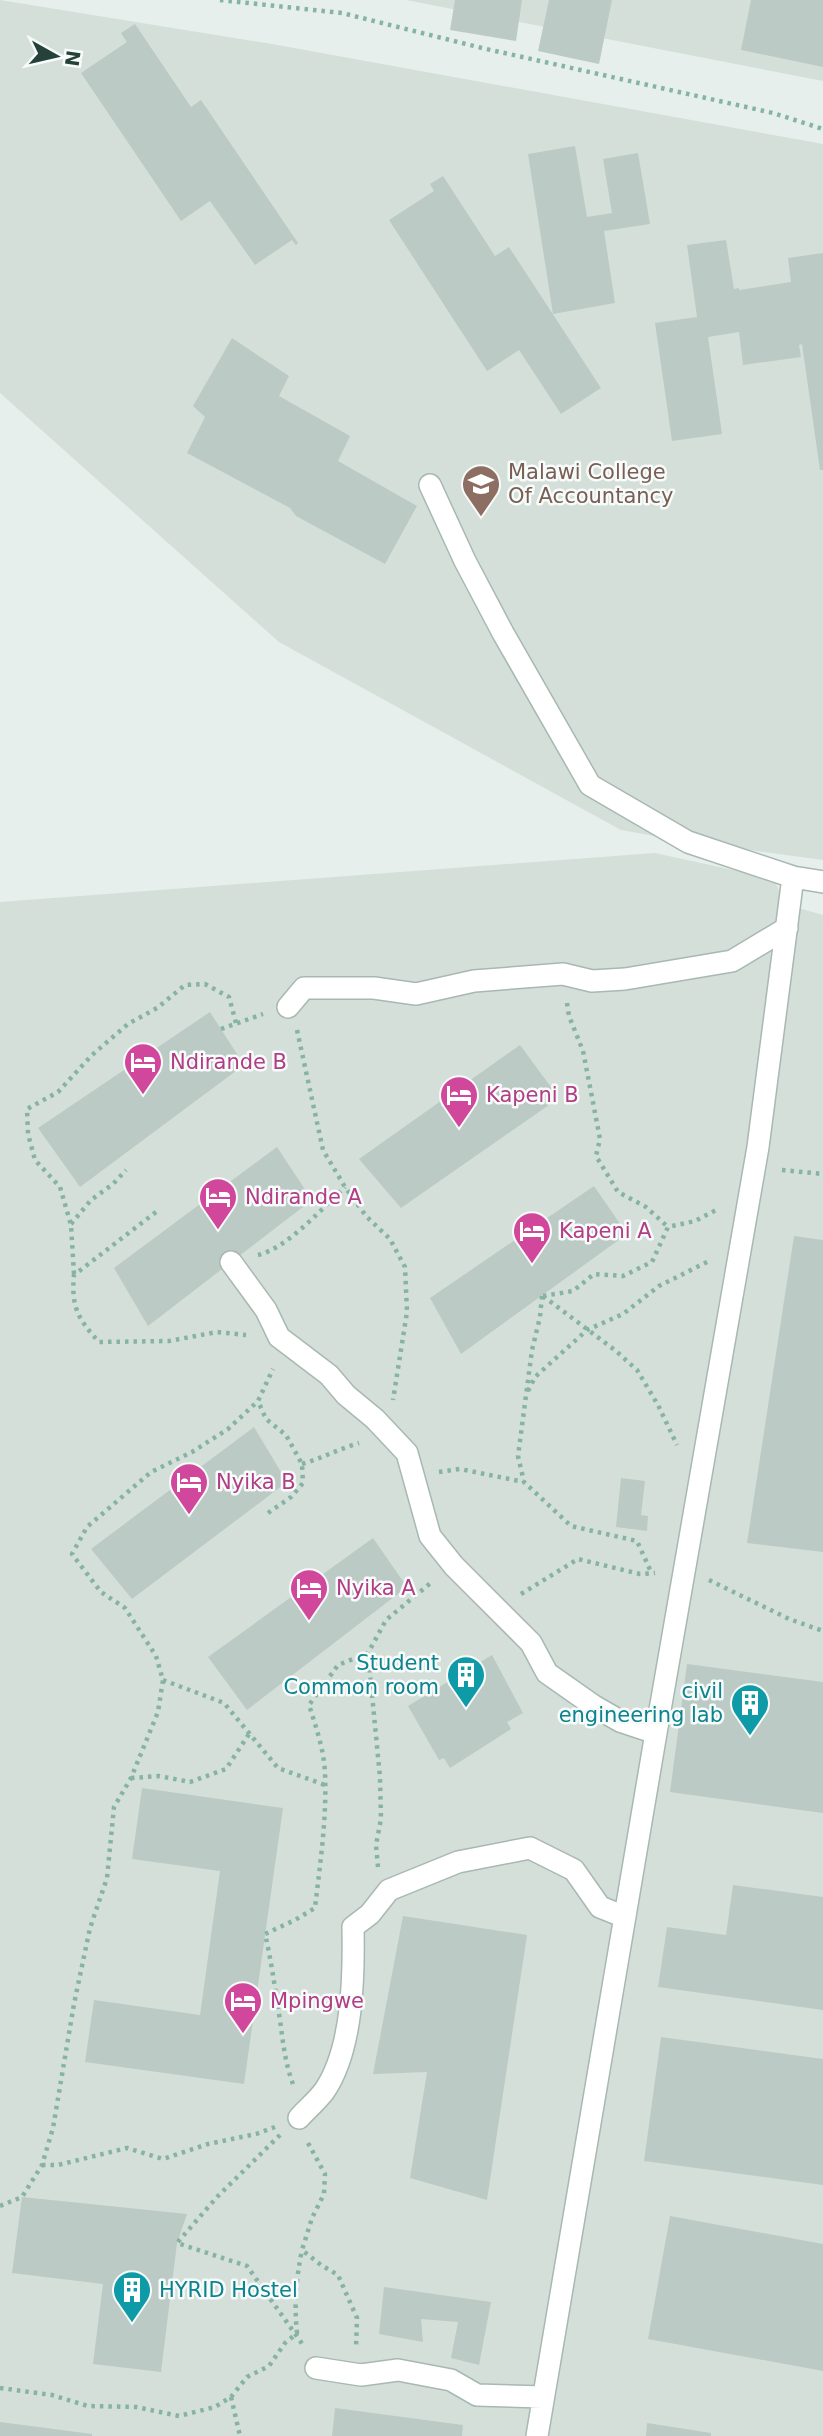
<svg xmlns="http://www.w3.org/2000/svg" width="823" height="2436" font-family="'DejaVu Sans',sans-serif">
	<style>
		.built { fill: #d4dfda }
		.building { fill: #bbcac4 }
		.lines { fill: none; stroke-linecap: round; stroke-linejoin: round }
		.minor-casing { stroke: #a8b8b2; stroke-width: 24 }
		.path { stroke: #86b3a5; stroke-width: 4.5; stroke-dasharray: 3.5 5; stroke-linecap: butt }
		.minor { stroke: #fff; stroke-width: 21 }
		.labels { text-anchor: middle; stroke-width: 5; stroke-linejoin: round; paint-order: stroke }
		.education-label { font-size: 21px; fill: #785e54; stroke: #f7fbf9; text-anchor: start }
		.hotel-label { font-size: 21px; fill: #b23c85; stroke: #f7fbf9; text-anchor: start }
		.culture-label { font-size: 21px; fill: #0d838f; stroke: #f7fbf9; text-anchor: end }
	</style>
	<rect width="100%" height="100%" fill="#e6efeb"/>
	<!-- built -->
	<path class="built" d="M0,0l272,44 551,100v716l-134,-18 -68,-12 -342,-188 -279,-249z
		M406,0h417v81z
		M655,853l119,26 11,25 38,11v1521h-823v-1534z"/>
	<!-- building -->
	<path class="building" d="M455,0h67l-6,41 -66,-11z
		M549,0h63l-13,64 -61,-13z
		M751,0h72v67l-82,-17z
		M135,24l56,83 10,-7 97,143 -2,2 -4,-5 -37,25 -45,-64 -29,20 -100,-148 46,-31 -6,-9z
		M575,146l12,71 25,-4 -9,-54 35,-6 12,71 -46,7 11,72 -62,11 -25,-160z
		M443,176l52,80 14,-9 92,141 -40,26 -42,-64 -32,21 -98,-151 45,-29 -4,-7z
		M726,240l8,49 5,-1v2l52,-8 -3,-24 35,-5v217h-3l-18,-126 -3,1 2,12 -58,8 -4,-33 -31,5 14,97 -50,7 -17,-118 42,-6 -10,-72z
		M232,338l57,38 -10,20 71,40 -12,25 79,45 -32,58 -89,-48 -6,-8 -103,-55 18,-36 -12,-11z
		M210,1012l34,53 -164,122 -42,-59z
		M520,1045l39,53 -158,110 -42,-49z
		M277,1147l35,53 -164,126 -34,-58z
		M594,1186l33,48 -166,120 -31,-56z
		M794,1236l29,4v312l-76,-9z
		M254,1427l33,55 -155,117 -41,-50z
		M621,1478l24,3 -4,34 7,1 -1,15 -31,-4z
		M373,1538l34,49 -160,123 -39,-53z
		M492,1655l31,58 -16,9 4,7 -61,39 -6,-10 -5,2 -31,-54z
		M687,1664l136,18v131l-153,-21z
		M142,1788l141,20 -39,276 -159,-22 9,-62 106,15 20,-144 -88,-12z
		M733,1885l90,12v113l-165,-23 9,-60 59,8z
		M403,1916l124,19 -40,265 -77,-22 17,-106 -54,2z
		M661,2037l162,22v126l-179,-24z
		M22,2197l165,17 -10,29 -16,129 -68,-8 10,-80 -91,-11z
		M670,2216l153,28v127l-175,-32z
		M384,2287l107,15 -12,63 -28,-7 7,-36 -37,-3 2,23 -44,-8z
		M335,2408l128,17 -1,11h-130z
		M0,2422l92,12v2h-92z
		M647,2423l64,10v3h-65z"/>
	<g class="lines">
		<defs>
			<path id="minor" d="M430,485l35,76 38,72 87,152 98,57 105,35 30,5
				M288,1007l16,-19h70l42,6 58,-13 89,-7 29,7 33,-2 107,-18 55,-33
				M231,1262l35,48 13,27 50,38 17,20 29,24 32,34 23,83 24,30 77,77 16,30 47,33 26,15 36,12
				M299,2118c8,-9 19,-18 26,-28 28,-42 29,-114 28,-163l17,-13 19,-24 69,-28 72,-14 44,22 26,37 25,10
				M316,2368l45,7 37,-5 53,10 26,15 66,2
				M537,2436l119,-703 102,-586 35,-270"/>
		</defs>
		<!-- minor casing -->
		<use href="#minor" class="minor-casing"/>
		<!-- path -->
		<path class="path" d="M220,0l122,13 140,35 291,65 50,16
			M567,1003l2,13 14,35 8,41 9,47 -4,17 22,36 28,15 22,20
			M221,1029l42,-15
			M297,1030l26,120 22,37 21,29 24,23 15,28 2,45 -14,88
			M782,1170l41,4
			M156,1212l-82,63c-3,32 4,44 25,67l70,-1 48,-9 29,3
			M71,1224l20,-24 22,-16 13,-14
			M258,1255c31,-8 63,-46 87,-68
			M74,1274l-3,-49 -11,-38 -25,-27 -7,-26 -1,-25 31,-17 34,-37 36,-31 29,-16 28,-23 20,-1 24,13 7,26
			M542,1296l-2,21 -8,33 -14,106 6,26 47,44 66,15 15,33
			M543,1296l73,55 21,19 21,35 19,40
			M543,1296l30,-5 21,-17 29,2 29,-14 16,-35 27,-6 23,-12
			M528,1391l7,-14 52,-47 36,-16 36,-28 52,-26
			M302,1464c20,-6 37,-15 57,-21
			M439,1472l21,-3 64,13
			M268,1513l23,-16 12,-14 -1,-19 -16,-29 -20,-16 -8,-18 15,-32
			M709,1580l80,39 34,12
			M521,1594l57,-35 62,15 15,-1
			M163,1680l61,23 54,65 47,17
			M131,1778l28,-2 31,6 36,-13 23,-35
			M378,1867l-2,-22 5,-26 -1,-42 -12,-124 18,-33 47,-39
			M293,2084c-8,-21 -10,-42 -13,-64 -5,-29 -8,-57 -15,-86l30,-14 20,-12c5,-44 12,-90 10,-135 -1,-23 -9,-46 -16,-68l29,-40 30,-12
			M280,2135l-63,62 -40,46 70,23 56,79
			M308,2143l17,31 -1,20 -12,24 -10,32 19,15 17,10 19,43 -1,30
			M42,2165h16l69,-17 36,11 45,-15 48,-10 19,-7
			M0,2206l22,-9 20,-32 11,-37 21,-124 16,-76 17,-50 7,-71 17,-29 27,-66 5,-32 -7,-24 -31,-48 -24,-16 -29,-38 15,-27 64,-55 41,-20 36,-23 30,-28
			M0,2388l52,7 36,11 48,1 43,9 36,-9 16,-10 16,-20 22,-11 16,-23 12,-10c-3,-29 -1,-54 5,-83
			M231,2397l9,39"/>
		<!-- minor -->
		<use href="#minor" class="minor"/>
	</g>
	<!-- icons -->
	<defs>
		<symbol id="university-pin" viewBox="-11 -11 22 30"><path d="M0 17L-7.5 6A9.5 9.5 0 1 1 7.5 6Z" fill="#8d6e63" stroke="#f7fbf9"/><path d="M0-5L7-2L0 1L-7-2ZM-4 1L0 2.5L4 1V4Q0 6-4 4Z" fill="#fff"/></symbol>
		<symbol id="hotel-pin" viewBox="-11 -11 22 30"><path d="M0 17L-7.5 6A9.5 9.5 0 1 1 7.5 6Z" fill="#d1479c" stroke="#f7fbf9"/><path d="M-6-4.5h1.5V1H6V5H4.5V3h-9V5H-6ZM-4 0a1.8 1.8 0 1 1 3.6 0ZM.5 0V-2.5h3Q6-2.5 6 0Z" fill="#fff"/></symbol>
		<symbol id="building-pin" viewBox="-11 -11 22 30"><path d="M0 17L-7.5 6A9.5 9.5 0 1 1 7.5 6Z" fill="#0f9aa8" stroke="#f7fbf9"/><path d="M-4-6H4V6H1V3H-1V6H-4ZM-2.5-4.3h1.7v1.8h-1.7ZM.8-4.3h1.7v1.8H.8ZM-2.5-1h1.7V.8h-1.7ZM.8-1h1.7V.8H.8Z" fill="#fff"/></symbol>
	</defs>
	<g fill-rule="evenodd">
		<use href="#university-pin" x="459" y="462" width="44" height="60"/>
		<use href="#hotel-pin" x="121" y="1040" width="44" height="60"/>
		<use href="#hotel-pin" x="437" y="1073" width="44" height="60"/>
		<use href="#hotel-pin" x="196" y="1175" width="44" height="60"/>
		<use href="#hotel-pin" x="510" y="1209" width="44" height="60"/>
		<use href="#hotel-pin" x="167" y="1460" width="44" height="60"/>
		<use href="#hotel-pin" x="287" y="1566" width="44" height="60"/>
		<use href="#building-pin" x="444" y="1653" width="44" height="60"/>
		<use href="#building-pin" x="728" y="1681" width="44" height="60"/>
		<use href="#hotel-pin" x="221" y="1979" width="44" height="60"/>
		<use href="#building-pin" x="110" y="2268" width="44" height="60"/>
	</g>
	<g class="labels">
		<!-- education labels -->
		<g class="education-label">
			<text x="508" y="479">Malawi College<tspan x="508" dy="24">Of Accountancy</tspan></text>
		</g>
		<!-- hotel labels -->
		<g class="hotel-label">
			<text x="170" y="1069">Ndirande B</text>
			<text x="486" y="1102">Kapeni B</text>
			<text x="245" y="1204">Ndirande A</text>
			<text x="559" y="1238">Kapeni A</text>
			<text x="216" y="1489">Nyika B</text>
			<text x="336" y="1595">Nyika A</text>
			<text x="270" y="2008">Mpingwe</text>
		</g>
		<!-- culture labels -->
		<g class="culture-label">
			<text x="439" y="1670">Student<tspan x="439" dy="24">Common room</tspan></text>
			<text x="723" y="1698">civil<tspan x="723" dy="24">engineering lab</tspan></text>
			<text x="159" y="2297" text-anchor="start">HYRID Hostel</text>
		</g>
	</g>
	<!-- north arrow -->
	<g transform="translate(56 56) rotate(98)" stroke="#f7fbf9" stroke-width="5" paint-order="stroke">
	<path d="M0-5L12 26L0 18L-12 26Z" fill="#24423a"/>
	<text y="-10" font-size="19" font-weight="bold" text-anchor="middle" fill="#24423a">N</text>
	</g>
</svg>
